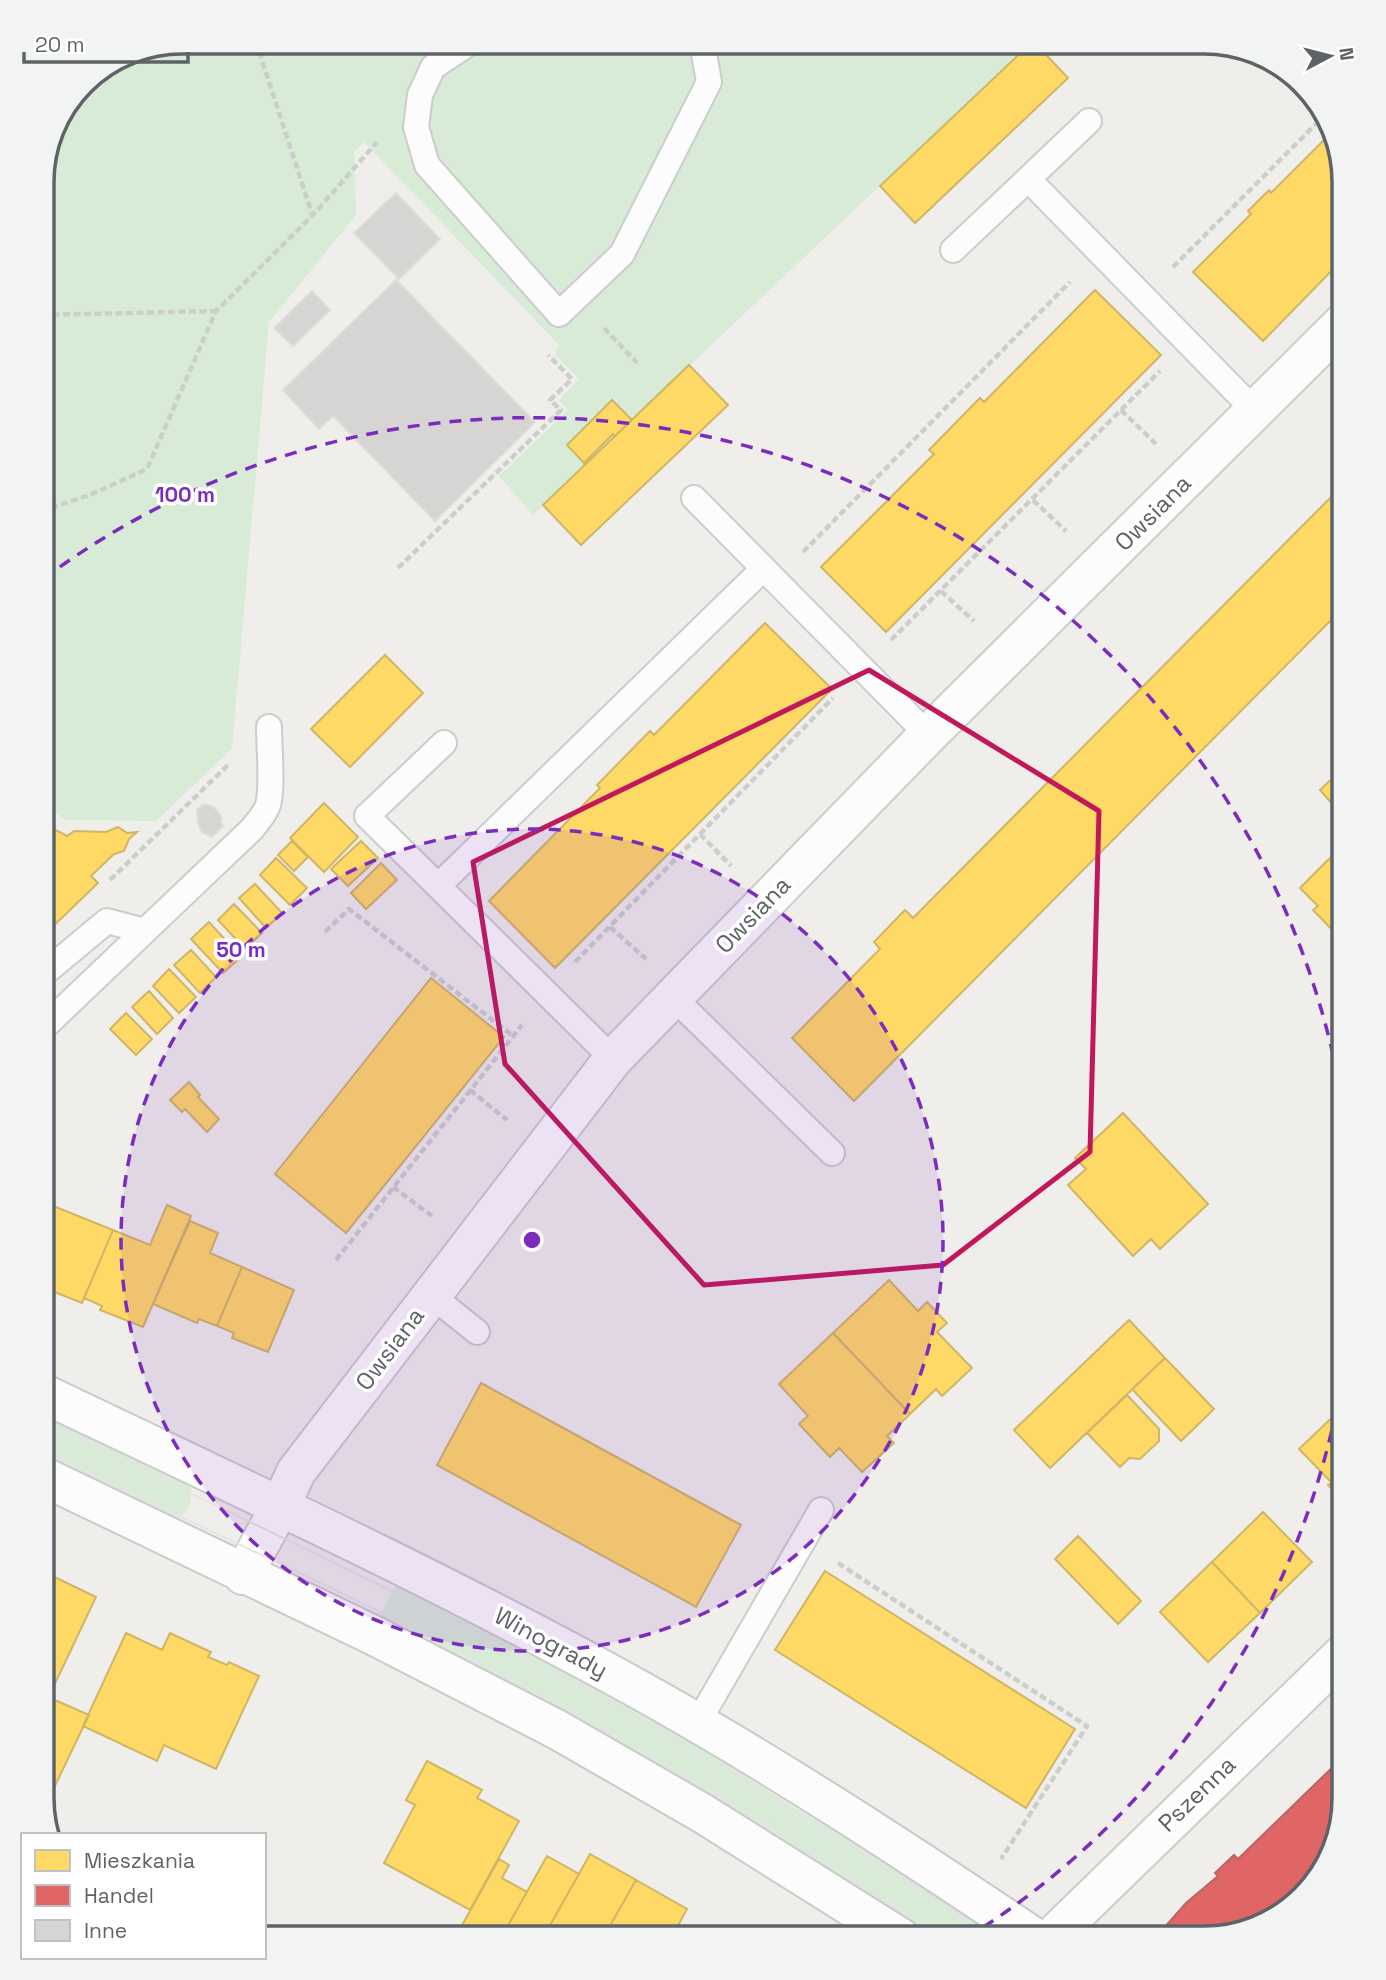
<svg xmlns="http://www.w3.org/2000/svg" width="1386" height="1980" font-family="'Space Grotesk',sans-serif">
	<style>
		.green { fill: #d8ebd6 }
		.homes { fill: #ffd966; stroke: #cfb667; stroke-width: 2 }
		.shops { fill: #e06666; stroke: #b96567; stroke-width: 2 }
		.building { fill: #d6d5d3; stroke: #deddd9; stroke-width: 2 }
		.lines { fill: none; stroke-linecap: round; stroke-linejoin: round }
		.lane-casing { stroke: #cbcccc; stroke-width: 28 }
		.street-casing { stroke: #cbcccc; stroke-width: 42 }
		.secondary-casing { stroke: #cacacb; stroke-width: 42 }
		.path { stroke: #cacfcc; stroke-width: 4.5; stroke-dasharray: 7 3.5; stroke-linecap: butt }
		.lane { stroke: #fdfcfc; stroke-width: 24 }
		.street { stroke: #fdfcfc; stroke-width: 38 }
		.secondary { stroke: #fdfcfc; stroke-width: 38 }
		.tram { stroke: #e4e4e4; stroke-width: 2 }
		.marked { fill: none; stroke: #c2185b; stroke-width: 5; stroke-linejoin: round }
		.ring { fill: none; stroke: #7b2cbf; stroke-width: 3.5; stroke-dasharray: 12 9 }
		.labels { text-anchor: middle; stroke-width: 7; stroke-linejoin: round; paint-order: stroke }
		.street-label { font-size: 24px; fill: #5f6368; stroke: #fff }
		.rim { fill: none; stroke: #5f6368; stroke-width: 3.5 }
		.centre { fill: #7b2cbf; stroke: #fff; stroke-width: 3.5 }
		.ring-label { font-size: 21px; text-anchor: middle; font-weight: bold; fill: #7b2cbf; stroke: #fff; stroke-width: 7; stroke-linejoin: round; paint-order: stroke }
	</style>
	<rect width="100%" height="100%" fill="#efeeea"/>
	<!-- green -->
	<path class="green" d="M182,42h850l-400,378 -21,-19 -44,44 18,17 28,-28 2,2 -82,79 -34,-39 69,-66 -9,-10 20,-21 -23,-23 -1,-5 5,-5 -196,-204 -10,10 2,63 -87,107 -37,427 -76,72 -91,-1 -23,-18v-630l15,-52 32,-43 40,-24z
		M42,1416l148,70c2,17 -1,24 -14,34l-134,-65z
		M395,1585l150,77 148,82 294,183v11h-53l-116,-76 -138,-84 -301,-160z"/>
	<!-- homes -->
	<path class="homes" d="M1032,42h2l34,36 -153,145 -35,-37z
		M1331,133l13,49v76l-81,83 -70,-69 58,-58 -3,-3 21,-21 2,3z
		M1095,290l66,65 -275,277 -65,-65 113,-113 -5,-4 51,-52 4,4z
		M689,365l39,40 -147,140 -38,-40z
		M612,400l20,20 -17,16 -2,-2 -29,29 -17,-18z
		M1344,484v123l-490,494 -62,-63 88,-89 -6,-7 31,-32 8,8z
		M765,623l67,66 -277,279 -66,-67 111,-113 -3,-3 53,-54 4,4z
		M385,655l38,38 -73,74 -39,-38z
		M1344,767v32l-9,8 -15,-17z
		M324,803l34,34 -34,35 -34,-34z
		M42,823l25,13 7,-5 32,1 12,-5 9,6 10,-1 -8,7 -5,12 -10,3 -23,22 7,7 -56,54z
		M292,841l16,16 -14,14 -16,-16z
		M361,841l17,17 -30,28 -17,-17z
		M1337,851l7,7v84l-31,-32 5,-4 -18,-18z
		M276,858l31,30 -17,17 -30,-30z
		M381,863l16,17 -31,29 -15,-16z
		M255,884l27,29 -16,15 -27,-30z
		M234,904l28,29 -17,16 -27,-29z
		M209,922l32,35 -18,16 -32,-34z
		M191,950l25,27 -16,16 -26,-28z
		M169,969l27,28 -17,16 -26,-27z
		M431,978l73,59 -158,196 -71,-59z
		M149,991l24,27 -16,16 -25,-27z
		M126,1013l26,26 -16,16 -26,-26z
		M189,1082l11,13 -2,2 21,22 -12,13 -22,-23 -3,3 -12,-12z
		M1123,1113l85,91 -48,45 -9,-10 -18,17 -65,-71 18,-16 -11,-11z
		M42,1202l9,3 -9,21z
		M51,1205l62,25 -31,73 -40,-16v-61z
		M167,1205l24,11 -48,111 -43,-17 2,-4 -18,-8 29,-68 37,15z
		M190,1221l28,12 -8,20 32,14 -25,59 -18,-7 -2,4 -44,-19z
		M242,1267l52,23 -26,62 -36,-14 2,-5 -17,-7z
		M889,1280l29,31 9,-9 20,21 -10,9 35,36 -30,28 -6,-7 -26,25 -77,-81z
		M1129,1320l36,38 -115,110 -36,-38z
		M833,1333l77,81 -23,22 7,7 -32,29 -23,-24 -9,9 -31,-33 9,-8 -29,-32z
		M1165,1358l49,51 -33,32 -49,-52z
		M481,1383l260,142 -45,82 -259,-142z
		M1127,1395l32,34v12l-19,18 -11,-1 -9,9 -33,-34z
		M1344,1406v95l-16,-16 4,-2 -33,-34z
		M1263,1512l49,50 -52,51 -48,-51z
		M1078,1536l63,65 -23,23 -63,-65z
		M1212,1562l48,51 -52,49 -48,-50z
		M42,1571l54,26 -54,114z
		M825,1571l250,158 -49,79 -251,-158z
		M126,1633l36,17 8,-17 41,19 -3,5 19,8 2,-3 30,14 -43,93 -52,-24 -7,16 -74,-35z
		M48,1697l41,18 -38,79 -9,-5v-78z
		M427,1761l55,29 -5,8 42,23 -49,89 -86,-47 31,-58 -9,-5z
		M590,1854l46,26 -33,58h-60z
		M547,1856l32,18 -36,64h-42z
		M499,1859l10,6 -7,13 25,14 -26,46h-46z
		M636,1880l51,29 -14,26 1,3h-71z"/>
	<!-- shops -->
	<path class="shops" d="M1344,1756v42l-19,70 -51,51 -70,19h-49l31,-35 32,-27 -3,-3 19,-18 4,4z"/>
	<!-- building -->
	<path class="building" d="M396,193l44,46 -43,42 138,141 -100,99 -102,-105 -14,13 -36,-39 115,-112 -44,-45z
		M312,291l18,19 -37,36 -19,-18z
		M203,805h6l6,3 7,10 -2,3 3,5 -11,11 -10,-5 -4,-9 -1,-13z"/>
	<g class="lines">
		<defs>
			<path id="lane" d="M471,42l-38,25 -13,28 -4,32 11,38 132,149 63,-60 87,-172 -7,-40
				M1028,179l61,-58
				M953,250l75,-71 226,231
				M694,498l234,237
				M444,743l-77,73 71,70 325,-317
				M438,886l175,173
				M42,975l65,-54 38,10
				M673,997l159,156
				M42,1029l210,-200c6,-8 13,-15 16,-24 5,-18 1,-57 1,-78
				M431,1295l46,37
				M697,1724l124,-214"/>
			<path id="street" d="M243,1575l37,-68 16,-35 317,-413 315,-324 416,-413
				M1053,1938l6,-8 285,-277"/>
			<path id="secondary" d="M42,1393c206,98 413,194 612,305 131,74 256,156 381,240
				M42,1476l331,159 183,94 146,84 199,125"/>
		</defs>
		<!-- lane casing -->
		<use href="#lane" class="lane-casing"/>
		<!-- street casing -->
		<use href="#street" class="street-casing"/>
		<!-- secondary casing -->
		<use href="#secondary" class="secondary-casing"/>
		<!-- path -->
		<path class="path" d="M256,42l56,172
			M1173,267l153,-153
			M42,315l174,-4
			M604,328l33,35
			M1121,410l35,34
			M1033,500l33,31
			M42,513l5,-4 43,-14 57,-26 69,-158 97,-96 64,-73
			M803,552l267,-270
			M398,568l163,-158 -11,-10 22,-21 -24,-24
			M941,591l33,30
			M891,640l269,-269
			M700,834l31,32
			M110,880l119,-116
			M610,927l36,32
			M325,932l24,-23 164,127
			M575,962l258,-264
			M470,1090l37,30
			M393,1187l39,29
			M336,1260l186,-235
			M838,1563l249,163 -86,133"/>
		<!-- lane -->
		<use href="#lane" class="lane"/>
		<!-- street -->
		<use href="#street" class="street"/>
		<!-- secondary -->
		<use href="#secondary" class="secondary"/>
		<!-- tram -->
		<path class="tram" d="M42,1421l334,162 202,104 149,85 264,166
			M42,1449c113,58 230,109 344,166 193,96 380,202 558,323"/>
	</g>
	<!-- marked area -->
	<path class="marked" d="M869,670l230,141 -9,341 -147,113 -239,20 -199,-221 -32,-202z"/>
	<!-- distance rings -->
	<circle cx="532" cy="1240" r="411" fill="#7b2cbf" fill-opacity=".12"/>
	<g class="ring">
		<circle cx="532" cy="1240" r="411"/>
		<path d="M1344 1369A822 822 0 0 1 968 1937M43 579A822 822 0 0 1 1344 1111"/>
	</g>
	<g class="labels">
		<!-- street labels -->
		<g class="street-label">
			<text transform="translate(1153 513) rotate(-45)" y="8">Owsiana</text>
			<text transform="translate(753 915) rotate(-46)" y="8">Owsiana</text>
			<text transform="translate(390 1349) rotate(-53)" y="8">Owsiana</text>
			<text transform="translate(551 1643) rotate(28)" y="8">Winogrady</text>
			<text transform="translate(1197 1794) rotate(-44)" y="8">Pszenna</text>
		</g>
	</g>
	<!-- crop -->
	<path d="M0 0H1386V1980H0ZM182 54H1204A128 128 0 0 1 1332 182V1798A128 128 0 0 1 1204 1926H182A128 128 0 0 1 54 1798V182A128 128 0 0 1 182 54Z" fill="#f2f3f3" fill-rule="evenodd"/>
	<path class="rim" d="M182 54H1204A128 128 0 0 1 1332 182V1798A128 128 0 0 1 1204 1926H182A128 128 0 0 1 54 1798V182A128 128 0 0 1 182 54Z"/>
	<circle cx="532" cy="1240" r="10" class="centre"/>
	<g class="ring-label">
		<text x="185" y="502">100 m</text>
		<text x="241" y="957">50 m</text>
	</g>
	<!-- legend -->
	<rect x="21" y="1833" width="245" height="126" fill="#ffffff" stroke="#bfc1c3" stroke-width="2"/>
	<rect x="35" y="1850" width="35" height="21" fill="#ffd966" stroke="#bfc1c3" stroke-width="2"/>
	<text x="84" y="1868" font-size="21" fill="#5f6368">Mieszkania</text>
	<rect x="35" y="1885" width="35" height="21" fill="#e06666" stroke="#bfc1c3" stroke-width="2"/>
	<text x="84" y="1903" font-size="21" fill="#5f6368">Handel</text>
	<rect x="35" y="1920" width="35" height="21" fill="#d6d5d3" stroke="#bfc1c3" stroke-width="2"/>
	<text x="84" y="1938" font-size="21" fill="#5f6368">Inne</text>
	<!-- north arrow -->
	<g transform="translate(1330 56) rotate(83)" stroke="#ffffff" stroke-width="5" paint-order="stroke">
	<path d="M0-5L12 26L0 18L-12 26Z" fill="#5f6368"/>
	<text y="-10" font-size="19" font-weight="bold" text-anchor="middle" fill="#5f6368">N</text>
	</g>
	<!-- scale -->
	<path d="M24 52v10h164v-10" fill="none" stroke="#5f6368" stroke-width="3.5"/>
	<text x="35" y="52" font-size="21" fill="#5f6368" stroke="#ffffff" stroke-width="5" paint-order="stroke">20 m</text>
</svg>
